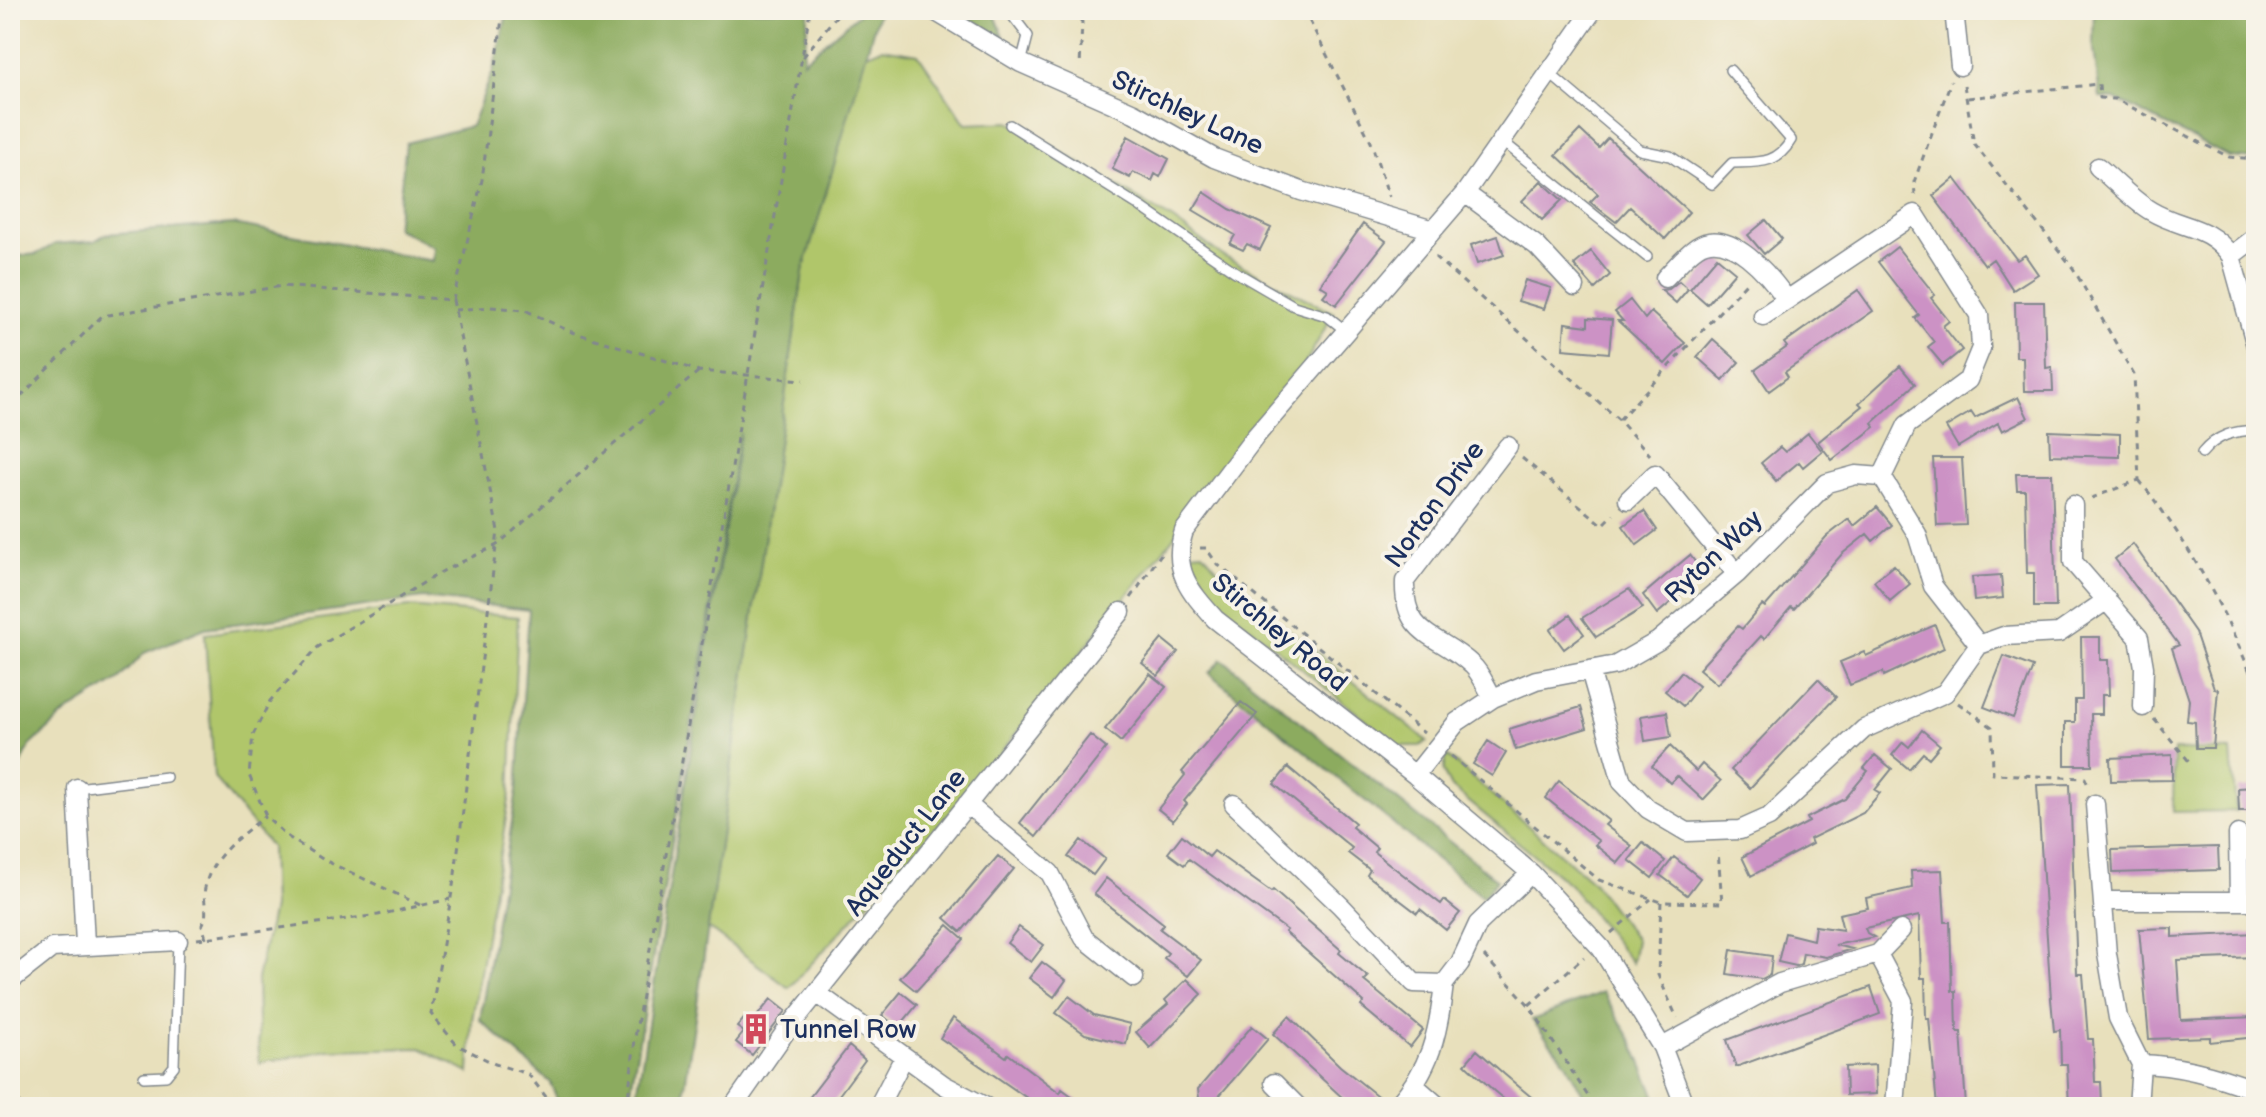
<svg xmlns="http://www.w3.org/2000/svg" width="2266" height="1117" font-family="'Balsamiq Sans',sans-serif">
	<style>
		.green { fill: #b0c66a; stroke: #667a64; stroke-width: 2 }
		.forest { fill: #8cab5e; stroke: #546d5e; stroke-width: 2 }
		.building { fill: #cc92c5 }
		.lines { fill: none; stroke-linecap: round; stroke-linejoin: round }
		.lane-casing { stroke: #82888d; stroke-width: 12 }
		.street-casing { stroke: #82888d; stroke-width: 21 }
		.path { stroke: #82888d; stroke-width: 3; stroke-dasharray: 6 6; stroke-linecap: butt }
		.lane { stroke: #fff; stroke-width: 9 }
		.street { stroke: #fff; stroke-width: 18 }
		.labels { text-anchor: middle; stroke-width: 8; stroke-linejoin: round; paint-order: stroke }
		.street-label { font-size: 26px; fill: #1b2f5e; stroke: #f7f3e8 }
		.poi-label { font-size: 26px; fill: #1b2f5e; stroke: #f7f3e8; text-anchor: start }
	</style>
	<rect width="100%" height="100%" fill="#f7f3e8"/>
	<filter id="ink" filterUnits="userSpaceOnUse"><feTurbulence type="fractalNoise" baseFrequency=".0125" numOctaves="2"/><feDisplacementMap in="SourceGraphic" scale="16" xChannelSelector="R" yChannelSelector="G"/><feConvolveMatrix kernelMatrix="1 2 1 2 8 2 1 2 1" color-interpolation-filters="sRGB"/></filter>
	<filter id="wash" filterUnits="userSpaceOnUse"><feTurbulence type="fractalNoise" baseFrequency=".006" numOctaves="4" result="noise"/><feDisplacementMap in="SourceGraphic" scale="32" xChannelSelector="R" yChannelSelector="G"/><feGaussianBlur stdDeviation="1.8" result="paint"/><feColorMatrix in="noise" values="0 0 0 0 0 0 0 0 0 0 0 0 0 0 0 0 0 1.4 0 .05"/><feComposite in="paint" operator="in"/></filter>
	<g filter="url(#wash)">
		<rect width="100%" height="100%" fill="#e8e0bc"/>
		<!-- green -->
		<path class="green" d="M882,48l36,6 48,70 43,-2 15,7 149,91 50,36 111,57 -32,56 -52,64 -20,34 -265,330 -176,191 -81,-60 95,-656 59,-216z
			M1203,552l23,27 201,162 -7,5h-22l-186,-149c-13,-14 -20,-25 -21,-44z
			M409,607l109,10 -8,177 -38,226 -3,53 -48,-25 -92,2 -70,13 -2,-84 16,-71 -2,-61 -57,-70 -9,-143z
			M2174,750l57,1 5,60 -63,1z
			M1446,755l147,127 43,58 -4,23 -63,-79 -119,-98 -7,-15z"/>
		<!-- forest -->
		<path class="forest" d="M508,10h301l-6,51 60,-51h16l-76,262 -121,835h-47l105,-674 -112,674h-68l-10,-25 -70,-62 37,-230 12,-180 -106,-12 -218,30 -61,25 -24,26 -54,34 -36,33 -20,42v-531l27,-3 18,-10 39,-3 12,-7 127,-10 200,37 1,-14 -38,-19 10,-85 65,-17 22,-55z
			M951,10h42l11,27z
			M2094,10h162v149l-27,-2 -114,-58 -15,-1 -7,-57z
			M1222,659l275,221 -14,17 -274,-224z
			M1603,992l30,51 27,64h-70l-25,-46 -33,-41z"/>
		<g id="blocks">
			<!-- building -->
			<path class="building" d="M1580,130l19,18 9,-10 81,74 -24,27 -35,-32 -14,15 -26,-20 8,-8 -42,-39z
				M1128,136l41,23 -9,18 -5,-3 -3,7 -19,-9 -3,6 -18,-9z
				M1955,178l62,82 8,-5 13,19 -25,16 -20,-31 -8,6 -52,-69z
				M1541,181l21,19 -20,20 -20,-19z
				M1204,192l26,17 41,19 -11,22 -13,-6 -4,6 -13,-6 5,-9 -42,-25z
				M1766,220l16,19 -18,15 -16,-19z
				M1363,224l23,17 -50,64 -13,-9 5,-6 -8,-5z
				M1498,236l6,19 -27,9 -6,-19z
				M1897,247l38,48 -4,3 18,23 -6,5 19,24 -19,15 -15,-18 6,-5 -19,-24 4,-3 -41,-53z
				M1591,251l19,24 -15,14 -21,-24z
				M1717,257l18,15 -28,32 -17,-15z
				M1525,280l26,8 -7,21 -26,-8z
				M1679,281l9,8 -12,14 -15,-13 8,-1z
				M1858,290l15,21 -88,61 3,5 -19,14 -14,-21 32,-23 -3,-4z
				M1630,300l15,19 6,-7 34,31 -20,21 -47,-43h5l-8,-9z
				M2015,302h29l2,66 6,-1 1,24h-29l-1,-34h-7z
				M1588,318l24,2 -3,33 -46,-4 2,-26 23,3z
				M1713,339l26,23 -16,18 -26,-23z
				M1900,366l15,18 -43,39 3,4 -43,33 -14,-18 44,-36 -3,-3z
				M2018,397l10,21 -26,13 -4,-8 -40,24 -12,-20 25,-15 4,6z
				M2049,431l71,3v23l-70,-2z
				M1808,433l14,18 -19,16 -4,-5 -23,19 -15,-18 19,-16 5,5z
				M1933,458h29l4,67 -29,1z
				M2016,474h36l4,133h-22v-34h-7l-2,-83h-8z
				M1877,507l15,18 -19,16 -6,-7 -25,20 -48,55 -3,-2 -27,32 -3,-3 -44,48 -18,-15 39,-43 4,3 20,-24 3,2 61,-70 23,-18 5,7z
				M1644,511l13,19 -20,15 -14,-19z
				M2133,544l62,88 19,56 4,1 -5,59h-17l-1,-26 -8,-1 2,-21 -17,-52 7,-3 -64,-86z
				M1690,555l14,19 -47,40 -14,-19z
				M1894,565l16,19 -20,17 -16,-20z
				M2001,575l2,23 -29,3 -2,-24z
				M1629,589l14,19 -47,29 -14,-19z
				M1570,615l14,19 -20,15 -14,-19z
				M1935,625l9,23 -60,28 -1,-4 -33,13 -10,-23 24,-10 2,4z
				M2081,637h19v23h8l1,35h-7v19h-11l1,51h-27v-43h10v-22h7z
				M1162,639l16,13 -20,24 -16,-13z
				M2004,656l29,11 -20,51 -29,-11z
				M1681,672l18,14 -16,20 -18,-15z
				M1150,674l16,13 -45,55 -16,-13z
				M1818,679l18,18 -86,91 -19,-18z
				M1241,702l16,12 -73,87 3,3 -14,17 -15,-12 27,-34 -3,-3z
				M1581,707l6,21 -71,22 -7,-21z
				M1667,712l4,25 -26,4 -4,-25z
				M1922,730l18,15 -11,13 -6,-5 -14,16 -17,-14 11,-13 6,5z
				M1090,735l16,13 -70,89 -16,-14z
				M1488,741l18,12 -14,23 -19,-12z
				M1670,746l26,25 6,-7 19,17 -18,19 -26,-24 -7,7 -18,-17z
				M1875,755l17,14 -17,21 5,3 -17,20 -53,26 2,5 -61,32 -9,-19 67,-35 -2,-4 38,-19 23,-28 -4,-3z
				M2172,755v25l-61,1 -1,-23z
				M1288,767l67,56 -3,4 25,21 -3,4 67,52 3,-4 16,13 -14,17 -26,-21 -3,4 -50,-38 3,-5 -22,-17 4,-5 -78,-64z
				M1559,781l50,40 -4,4 27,21 -14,17 -23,-18 4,-4 -53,-43z
				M2070,784l7,190h6l5,65h5l2,43h6l1,23 -33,2 -2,-43h-6l-1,-34 -6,1 -3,-32 -14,-214z
				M2256,787v24h-17l-1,-23z
				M1182,835l27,22 5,-6 57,41 2,-2 68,60 -2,3 29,24 -4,4 59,49 -13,17 -49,-41 3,-4 -79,-70 2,-2 -98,-71 -5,6 -16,-12z
				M1081,840l24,19 -12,16 -25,-18z
				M1643,843l22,18 -13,17 -23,-18z
				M2218,847l1,23 -106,3 -1,-23z
				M998,856l16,13 -53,63 -16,-14z
				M1674,857l26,21 -13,17 -27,-20z
				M1942,870l3,52h5l2,69h4l1,41h4l5,75h-29l-8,-89h-3l-1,-40h-4l-2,-62 -54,12 2,5 7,4 -39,8 17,4 -26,8 -23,-4 -2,11 -5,2 -18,-4 7,-29 28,7 2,-14 28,4 -4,-16 29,-6 -2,-10 46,-10 -1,-17z
				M1106,878l58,46 -4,5 41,31 -13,16 -24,-18 4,-5 -74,-59z
				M948,925l16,14 -48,52 -16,-13z
				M1019,927l25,18 -13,17 -24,-19z
				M2172,928v9l84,-4v24l-79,3 4,60 75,-3v20l-46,5v-5l-61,2 -10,-110z
				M1731,950l41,6 -2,19 -8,4 -35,-5z
				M1042,962l24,18 -12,17 -25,-19z
				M1187,979l15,15 -52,54 -14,-16 32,-28 -3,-4z
				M1871,987l9,27 -144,53 -9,-27z
				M901,992l16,13 -19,23 -16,-13z
				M1069,996l25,19 36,9 -4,20 -41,-10 -29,-21z
				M771,999l15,12 -34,44 -16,-13 8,-10 -7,-5 10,-12 7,5z
				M1289,1016l51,50 40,32 -8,9h-16l-11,-7 -72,-66z
				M953,1018l53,39 2,-3 52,39 2,-4 25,18h-47l-100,-69z
				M1252,1026l16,13 -49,57 1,11h-20l-2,-18z
				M849,1046l16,14 -26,35 -10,12h-27z
				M1477,1050l27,24 39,33h-30l-19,-16 -29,-27z
				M1875,1065l1,29 -30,1 -1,-28z"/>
		</g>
	</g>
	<g filter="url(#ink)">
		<use href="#blocks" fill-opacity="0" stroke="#82888d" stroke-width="2"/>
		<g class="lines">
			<defs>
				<path id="lane" d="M1008,10l20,26 -7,27
					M1549,73l91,77 30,6 42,28 20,-21c26,-1 45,2 59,-23l-61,-70
					M1010,125l131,82 93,64 60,35 33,10 19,15
					M1502,141l145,116
					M2202,453c15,-18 31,-22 54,-23
					M77,788l89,-11
					M144,1077l22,-1 8,-10 4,-125"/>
				<path id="street" d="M933,10l88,53 113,50 80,45 87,33 132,39
					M1593,10l-128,183 -210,244 -71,94c-13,39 6,60 31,88l200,156 116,98 70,75 61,99 23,60
					M1954,10l6,56
					M2098,167c17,14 34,33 53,44 30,18 57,13 80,45l25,90
					M1465,193l72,53 38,41
					M2231,256l25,-19
					M1665,278c10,-10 20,-23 32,-31 32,-22 74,30 90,53
					M1763,316l152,-102 64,101 2,33 -13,32 -61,45 -25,52
					M1628,500l27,-26 82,100
					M2073,505v57l66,76 5,29 -1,40
					M1590,670l32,112 26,27 39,23 53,-2 29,-13 95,-88 81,-36 34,-48 25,-9 55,-3 48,-33
					M1493,698c-7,-11 -12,-25 -21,-33 -34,-32 -69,-27 -67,-84l103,-135
					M1415,775l42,-53 36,-24 43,-18 80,-15 42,-24 79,-67 90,-91 29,-8 26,2 35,57 16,52 46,59
					M77,788l8,156
					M967,804l83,69 34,65 50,40
					M1234,804l107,102 73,77 30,1 16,-21 18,-39 53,-51
					M2095,804l12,150 11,64 23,46
					M2238,834l1,67
					M2104,901h152
					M1878,954l25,47 -8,106
					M10,981l42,-33 126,-7
					M818,994l126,91 42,22
					M1662,1047l118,-64 98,-29 23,-24
					M1274,1083l24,24
					M1415,1086l24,21
					M10,1106l1,1
					M733,1107l53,-76 335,-419
					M878,1107l26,-50
					M1396,1107c35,-39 42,-72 48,-123
					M2138,1107l3,-43c40,1 78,12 114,26l1,7"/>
			</defs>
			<!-- lane casing -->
			<use href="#lane" class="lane-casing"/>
			<!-- street casing -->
			<use href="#street" class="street-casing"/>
			<!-- path -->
			<path class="path" d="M1073,10l9,12 -2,45
				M1304,10l67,132 18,55
				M803,57l38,-47
				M1964,85l10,59 99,124 61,107 5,105 -50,19
				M1968,98l131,-14 1,14 15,1 114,58 27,2
				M1915,195l-1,-13 37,-101
				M1435,257l184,163 31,35
				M453,300l45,231 -43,343 -24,140 26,31 38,19 33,10 26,33
				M455,310l35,-3 35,3 44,21 130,40 105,9
				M10,402l7,-2 85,-84 180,-30 171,14 29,-120 21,-170
				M1619,420l128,-138
				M1522,458l81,67 11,-11
				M2139,480c51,64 87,131 117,207
				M1200,548h6l11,16 207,169
				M1131,598l30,-44
				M1958,703l34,24 1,47 92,4 3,7
				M2154,719l38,46
				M1451,756l148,124 62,22 61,1 -4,-52
				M1661,902l-3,73 19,43
				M420,905l-96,-45 -36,-23 -22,-21 -17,-41 4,-40 17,-34 48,-54 125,-76 54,-26 202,-174
				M1611,933l40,-34
				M206,938l-4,-13c8,-12 0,-24 3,-37 5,-31 37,-54 61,-72
				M197,939l181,-24 72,-16
				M1484,956l45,49 66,102
				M1529,1005l55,-48
				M627,1107l9,-76 174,-1021"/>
			<!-- lane -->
			<use href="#lane" class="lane"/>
			<!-- street -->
			<use href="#street" class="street"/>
		</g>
	</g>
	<!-- icons -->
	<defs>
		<symbol id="building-bare" viewBox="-9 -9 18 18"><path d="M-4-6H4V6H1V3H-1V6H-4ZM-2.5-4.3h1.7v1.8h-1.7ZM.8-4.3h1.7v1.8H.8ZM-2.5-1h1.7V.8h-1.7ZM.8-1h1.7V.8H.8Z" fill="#d1495b" stroke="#f7f3e8" stroke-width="2.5" paint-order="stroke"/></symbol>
	</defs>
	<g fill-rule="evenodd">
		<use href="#building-bare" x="734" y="1007" width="44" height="44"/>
	</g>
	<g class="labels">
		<!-- street labels -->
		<g class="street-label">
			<text transform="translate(1188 112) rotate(25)" y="9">Stirchley Lane</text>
			<text transform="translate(1434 504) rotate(-54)" y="9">Norton Drive</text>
			<text transform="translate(1713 556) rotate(-43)" y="9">Ryton Way</text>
			<text transform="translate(1280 632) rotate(40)" y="9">Stirchley Road</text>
			<text transform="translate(905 842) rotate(-52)" y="9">Aqueduct Lane</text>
		</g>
		<!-- poi labels -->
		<g class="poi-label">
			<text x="780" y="1038">Tunnel Row</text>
		</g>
	</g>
	<!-- margin -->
	<rect width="2266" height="1117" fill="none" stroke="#f7f3e8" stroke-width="40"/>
</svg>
